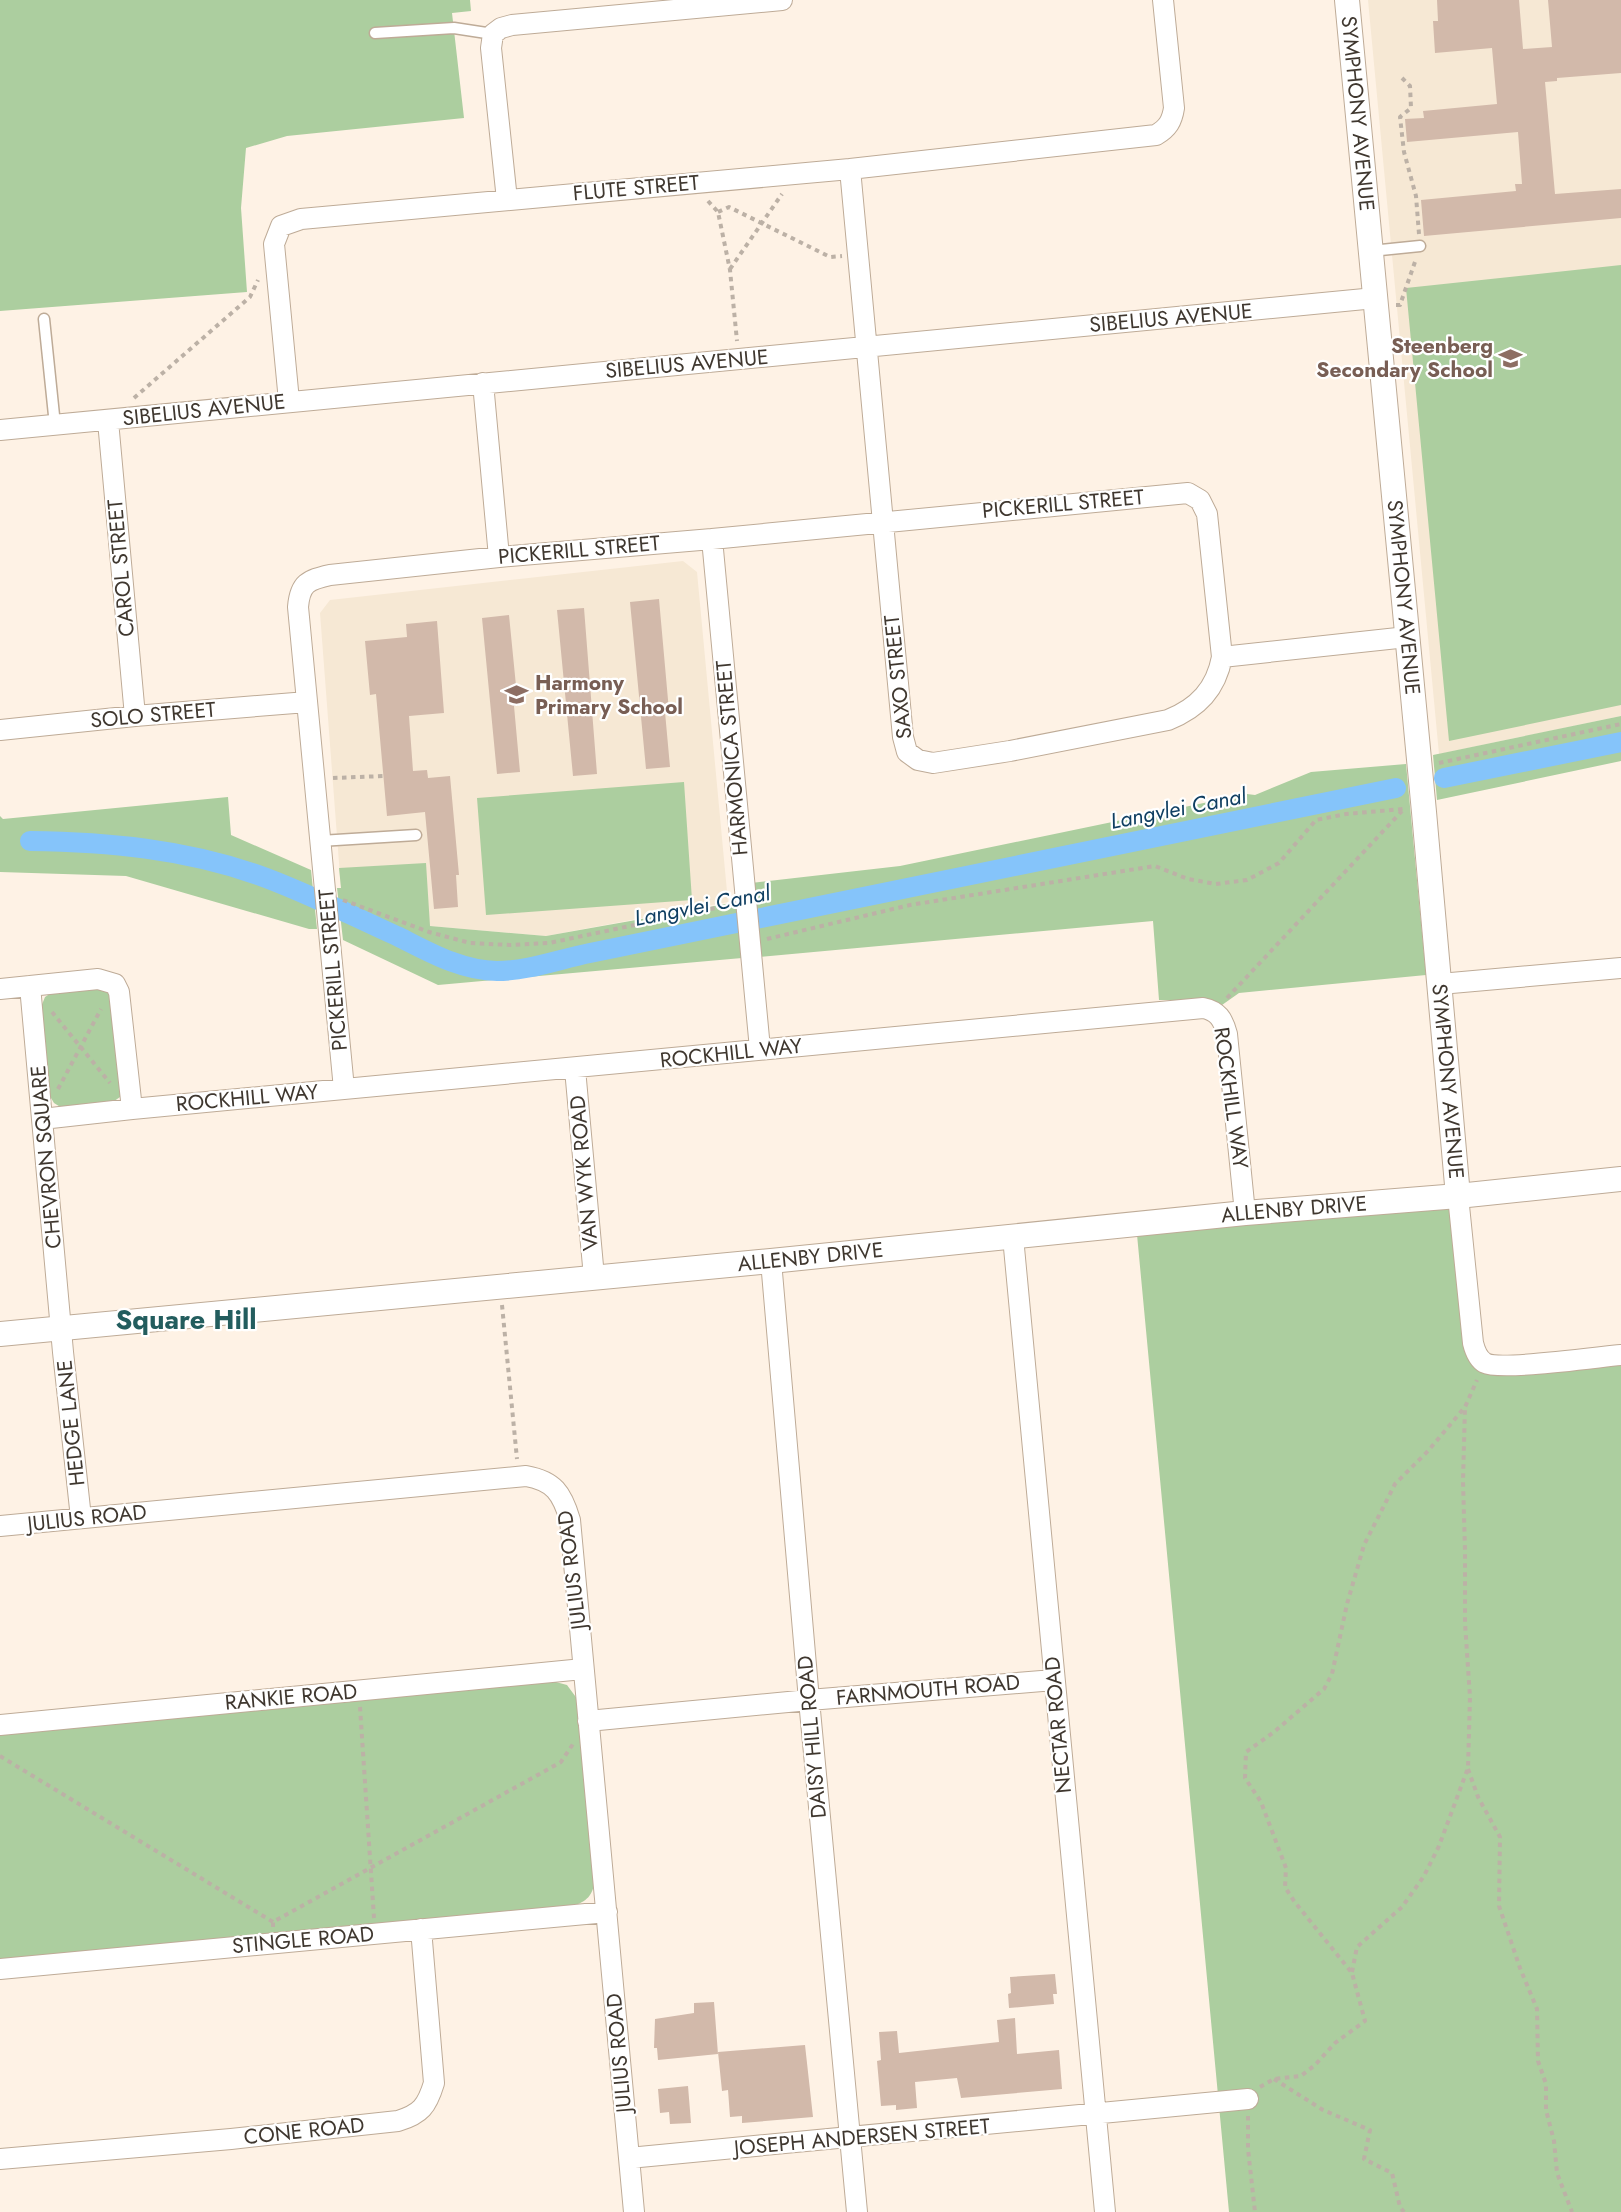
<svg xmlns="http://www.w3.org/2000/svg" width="1621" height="2212" font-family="Jost,sans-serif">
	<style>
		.education { fill: #f6e8d4 }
		.green { fill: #acce9f }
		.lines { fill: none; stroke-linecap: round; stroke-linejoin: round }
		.canal { stroke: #85c4fa; stroke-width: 20 }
		.building { fill: #d2b9aa }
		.service-casing { stroke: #beab97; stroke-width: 13 }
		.minor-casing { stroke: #beab97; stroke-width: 22 }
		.tertiary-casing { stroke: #beab97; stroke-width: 26 }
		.path { stroke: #bcb1a6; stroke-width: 4; stroke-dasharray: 4.5 4.5; stroke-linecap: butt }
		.service { stroke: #fff; stroke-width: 10 }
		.minor { stroke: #fff; stroke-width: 20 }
		.tertiary { stroke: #fff; stroke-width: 24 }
		.labels { text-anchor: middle; stroke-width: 4.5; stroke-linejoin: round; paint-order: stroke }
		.street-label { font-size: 21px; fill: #3f372f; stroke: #fff }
		.education-label { font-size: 21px; font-weight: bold; fill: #785e54; stroke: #fff; text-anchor: end }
		.water-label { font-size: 22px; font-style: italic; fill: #103f62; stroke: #fff }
		.district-label { font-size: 27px; font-weight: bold; fill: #235d5e; stroke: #fff }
	</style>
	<rect width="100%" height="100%" fill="#fef2e5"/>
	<!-- education -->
	<path class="education" d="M1368,0h253v716l-182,38z
		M683,561l14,11 31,330 -182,34 -116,-10 -89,-37 -21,-276 10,-13z"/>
	<!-- green -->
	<path class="green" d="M0,0h470l1,11 -19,2 12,105 -177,18 -41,12 -5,60 6,84 -247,19z
		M1621,265v440l-172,36 -43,-453z
		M1621,716v45l-184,39 -4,-45z
		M1406,764l20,211 -187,18 -17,12 -12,-5h-51l-6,-79 -394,36 -8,-74 149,-17 347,-72 8,1 56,-23z
		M684,782l8,118 -206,15 -9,-117z
		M228,797l3,38 80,35 6,59h-8l-183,-53 -126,-4v-56l3,3z
		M426,863l4,63 116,10 191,-34 5,56 -304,27 -95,-45 -6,-52h4l-2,-20z
		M98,987l9,4 7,8 8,85 -2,13 -10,7 -48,4 -8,-5 -6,-10 -7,-86 4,-10 9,-6z
		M1458,1196l26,166 137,-7v857h-392l-93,-988z
		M552,1681l15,4 11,15 17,180c-2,15 -8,22 -23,26l-572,54v-227z"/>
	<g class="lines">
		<!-- canal -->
		<path class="canal" d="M1444,778l177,-36
			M30,841c78,1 154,8 228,34 48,17 94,41 141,62 30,15 63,34 98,34 31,0 63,-12 93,-18l806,-165"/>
	</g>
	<!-- building -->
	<path class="building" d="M1437,0h82l4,49 29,-2 -4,-47h73v73l-64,5v3l-12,1 10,112 66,-5v29l-197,18 -3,-36 95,-9 -1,-7h7l-4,-52 -111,10 -2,-23 19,-1 -1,-7 74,-7 -5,-56 -57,5 -2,-32h5z
		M659,599l10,112 -4,1 5,55 -24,2 -16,-167z
		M584,608l13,166 -24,2 -16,-166z
		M509,615l9,91h-4l6,66 -23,2 -15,-156z
		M437,621l7,92 -35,3 4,55 14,-1 1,8 22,-2 9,99h-3l2,32 -24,2 -9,-97 -38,4 -11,-122 -6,1 -5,-54 42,-4 -1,-13z
		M1055,1974l2,20h-4l1,10 -45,4 -1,-14 3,-1 -1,-16z
		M714,2002l4,52 -60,6 -1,-12h-3l1,-29 39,-6v-10z
		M1015,2018l2,36 42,-4 3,39 -101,9 -4,-20 -42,4 2,26 -21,2v-5l-15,1 -4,-45 4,-1 -2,-28 18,-1 2,22 100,-11 -2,-22z
		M805,2045l8,72 -71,6v-7l-12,1 -2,-27 -6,1 -4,-39z
		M688,2086l3,37 -21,1 -1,-12 -9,1 -2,-24z"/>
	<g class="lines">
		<defs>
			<path id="service" d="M375,33l79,-5 39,6
				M1371,251l49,-5
				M44,319l11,106
				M320,841l96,-6"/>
			<path id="minor" d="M507,200l-16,-152 2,-14 8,-6 11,-3 270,-25
				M483,383l16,174
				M289,401l-15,-157 7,-18 20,-7 549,-50 306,-34c12,-7 16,-14 18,-27l-11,-108
				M108,421l27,295
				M0,430l1375,-132
				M712,539l48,510
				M1222,657l185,-20
				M0,730l135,-14 172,-14
				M1440,984l181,-16
				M30,986l33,366 18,166
				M0,989l98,-10 17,5 4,8 13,117
				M575,1069l19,208
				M344,1089l-46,-482c2,-24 10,-27 32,-32l169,-18 213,-18 476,-46 12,7 7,14 15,143c-6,32 -24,51 -54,63l-158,31 -77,12 -15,-3 -11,-8 -4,-15c-18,-189 -35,-379 -53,-568
				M42,1119l90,-10 1071,-101c15,3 20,11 24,26l18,179
				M1458,1196l15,147c2,8 5,16 12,20 15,8 113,-6 136,-8
				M1013,1237l92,975
				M771,1261l38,439 48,512
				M0,1526l526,-50c28,5 36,17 44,44l64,692
				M588,1721l221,-21 245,-20
				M0,1725l583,-56
				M0,1969l607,-57
				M629,2158l619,-59
				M0,2159l231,-20 167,-18c23,-7 29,-15 36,-38l-13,-154"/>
			<g id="tertiary">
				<path id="s1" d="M1347,0l77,812 34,384"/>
				<path id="s2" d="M0,1334l771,-73 474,-48 213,-17 163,-17"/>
			</g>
		</defs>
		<!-- service casing -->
		<use href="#service" class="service-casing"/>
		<!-- minor casing -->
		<use href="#minor" class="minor-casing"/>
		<!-- tertiary casing -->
		<use href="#tertiary" class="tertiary-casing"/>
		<!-- path -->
		<path class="path" d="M1402,78l8,8 1,22 -11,9 4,35 12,44 3,38
			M708,201l10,11 12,58 7,71
			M718,212l11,-5 101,50 12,-1
			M730,269l52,-75
			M1396,305h4l16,-46
			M134,398l116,-101 8,-17
			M1439,763l182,-39
			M333,778l50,-2
			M343,900l86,32 41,11 40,2 39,-2 181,-38
			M767,939l143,-34 245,-39 33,13 28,5 31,-4 32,-17 37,-43 30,-6 57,-5
			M1227,998l175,-187
			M52,1012l58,71
			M58,1089l43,-80
			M502,1305l15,154
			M360,1707l14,211
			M0,1756l273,166
			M1468,1769l10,28 22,40 -1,69 21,62 17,41 1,52 8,23v26l8,31 3,32 15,39
			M273,1927v-5l288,-160 12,-18
			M1352,1972l5,-25 45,-40 22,-31 15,-30 29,-78 2,-71 -5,-74v-73l-2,-69 2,-74
			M1274,2079l49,31 47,20 -6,29 28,14 8,34 4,5
			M1260,2087l14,-8 27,-3 14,-11 20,-22 30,-22 -13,-48 -58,-72 -9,-14 1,-19 -25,-66 -16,-24 1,-26 28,-20 50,-43 8,-15 15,-70 17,-59 31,-61 33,-33 37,-44 12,-27
			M1248,2116v33l7,63"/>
		<!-- service -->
		<use href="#service" class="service"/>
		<!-- minor -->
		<use href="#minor" class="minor"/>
		<!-- tertiary -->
		<use href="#tertiary" class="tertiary"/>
	</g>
	<!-- icons -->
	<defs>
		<symbol id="school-bare" viewBox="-9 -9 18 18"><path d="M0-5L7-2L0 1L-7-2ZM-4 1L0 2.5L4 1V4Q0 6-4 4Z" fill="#8d6e63" stroke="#fff" stroke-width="2.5" paint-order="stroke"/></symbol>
	</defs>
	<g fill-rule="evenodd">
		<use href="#school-bare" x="1494" y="342" width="33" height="33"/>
		<use href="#school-bare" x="500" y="678" width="33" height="33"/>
	</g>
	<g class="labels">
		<!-- street labels -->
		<g class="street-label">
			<text dy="7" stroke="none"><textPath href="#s1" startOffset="114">SYMPHONY AVENUE</textPath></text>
			<text transform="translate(636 188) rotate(-5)" y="7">FLUTE STREET</text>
			<text transform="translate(1171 318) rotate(-5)" y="7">SIBELIUS AVENUE</text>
			<text transform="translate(687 364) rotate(-5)" y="7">SIBELIUS AVENUE</text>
			<text transform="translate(204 410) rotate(-6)" y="7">SIBELIUS AVENUE</text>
			<text transform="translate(1063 504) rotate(-5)" y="7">PICKERILL STREET</text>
			<text transform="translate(579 550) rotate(-5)" y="7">PICKERILL STREET</text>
			<text transform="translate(121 568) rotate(-95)" y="7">CAROL STREET</text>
			<text dy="7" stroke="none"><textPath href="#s1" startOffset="600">SYMPHONY AVENUE</textPath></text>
			<text transform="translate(898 677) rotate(-96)" y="7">SAXO STREET</text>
			<text transform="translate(153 715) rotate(-5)" y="7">SOLO STREET</text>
			<text transform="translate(732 758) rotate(-95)" y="7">HARMONICA STREET</text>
			<text transform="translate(333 970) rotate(-95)" y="7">PICKERILL STREET</text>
			<text transform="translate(731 1053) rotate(-6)" y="7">ROCKHILL WAY</text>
			<text dy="7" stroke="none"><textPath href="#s1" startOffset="1086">SYMPHONY AVENUE</textPath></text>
			<text transform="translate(247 1098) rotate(-5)" y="7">ROCKHILL WAY</text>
			<text transform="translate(1231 1098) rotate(82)" y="7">ROCKHILL WAY</text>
			<text transform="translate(46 1157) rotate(-95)" y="7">CHEVRON SQUARE</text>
			<text transform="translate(584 1173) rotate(-95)" y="7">VAN WYK ROAD</text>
			<text dy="7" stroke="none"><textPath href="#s2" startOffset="1300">ALLENBY DRIVE</textPath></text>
			<text dy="7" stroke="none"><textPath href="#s2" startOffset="814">ALLENBY DRIVE</textPath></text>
			<text transform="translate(71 1423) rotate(-96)" y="7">HEDGE LANE</text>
			<text transform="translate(87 1518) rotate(-6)" y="7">JULIUS ROAD</text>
			<text transform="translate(572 1570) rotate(-97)" y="7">JULIUS ROAD</text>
			<text transform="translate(928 1690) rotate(-5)" y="7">FARNMOUTH ROAD</text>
			<text transform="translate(291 1697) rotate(-5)" y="7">RANKIE ROAD</text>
			<text transform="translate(1058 1725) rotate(-95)" y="7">NECTAR ROAD</text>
			<text transform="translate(812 1737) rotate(-95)" y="7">DAISY HILL ROAD</text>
			<text transform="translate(303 1940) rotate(-5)" y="7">STINGLE ROAD</text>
			<text transform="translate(619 2053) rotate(-95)" y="7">JULIUS ROAD</text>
			<text transform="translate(304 2131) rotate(-6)" y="7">CONE ROAD</text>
			<text transform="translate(862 2137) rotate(-5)" y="7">JOSEPH ANDERSEN STREET</text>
		</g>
		<!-- education labels -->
		<g class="education-label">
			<text x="1493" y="353">Steenberg<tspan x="1493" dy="24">Secondary School</tspan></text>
			<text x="535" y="690" text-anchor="start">Harmony<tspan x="535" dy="24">Primary School</tspan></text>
		</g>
		<!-- water labels -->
		<g class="water-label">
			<text transform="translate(1178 808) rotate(-11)" y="8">Langvlei Canal</text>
			<text transform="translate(702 905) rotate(-11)" y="8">Langvlei Canal</text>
		</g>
		<!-- district labels -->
		<g class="district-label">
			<text x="186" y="1329">Square Hill</text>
		</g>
	</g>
</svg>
